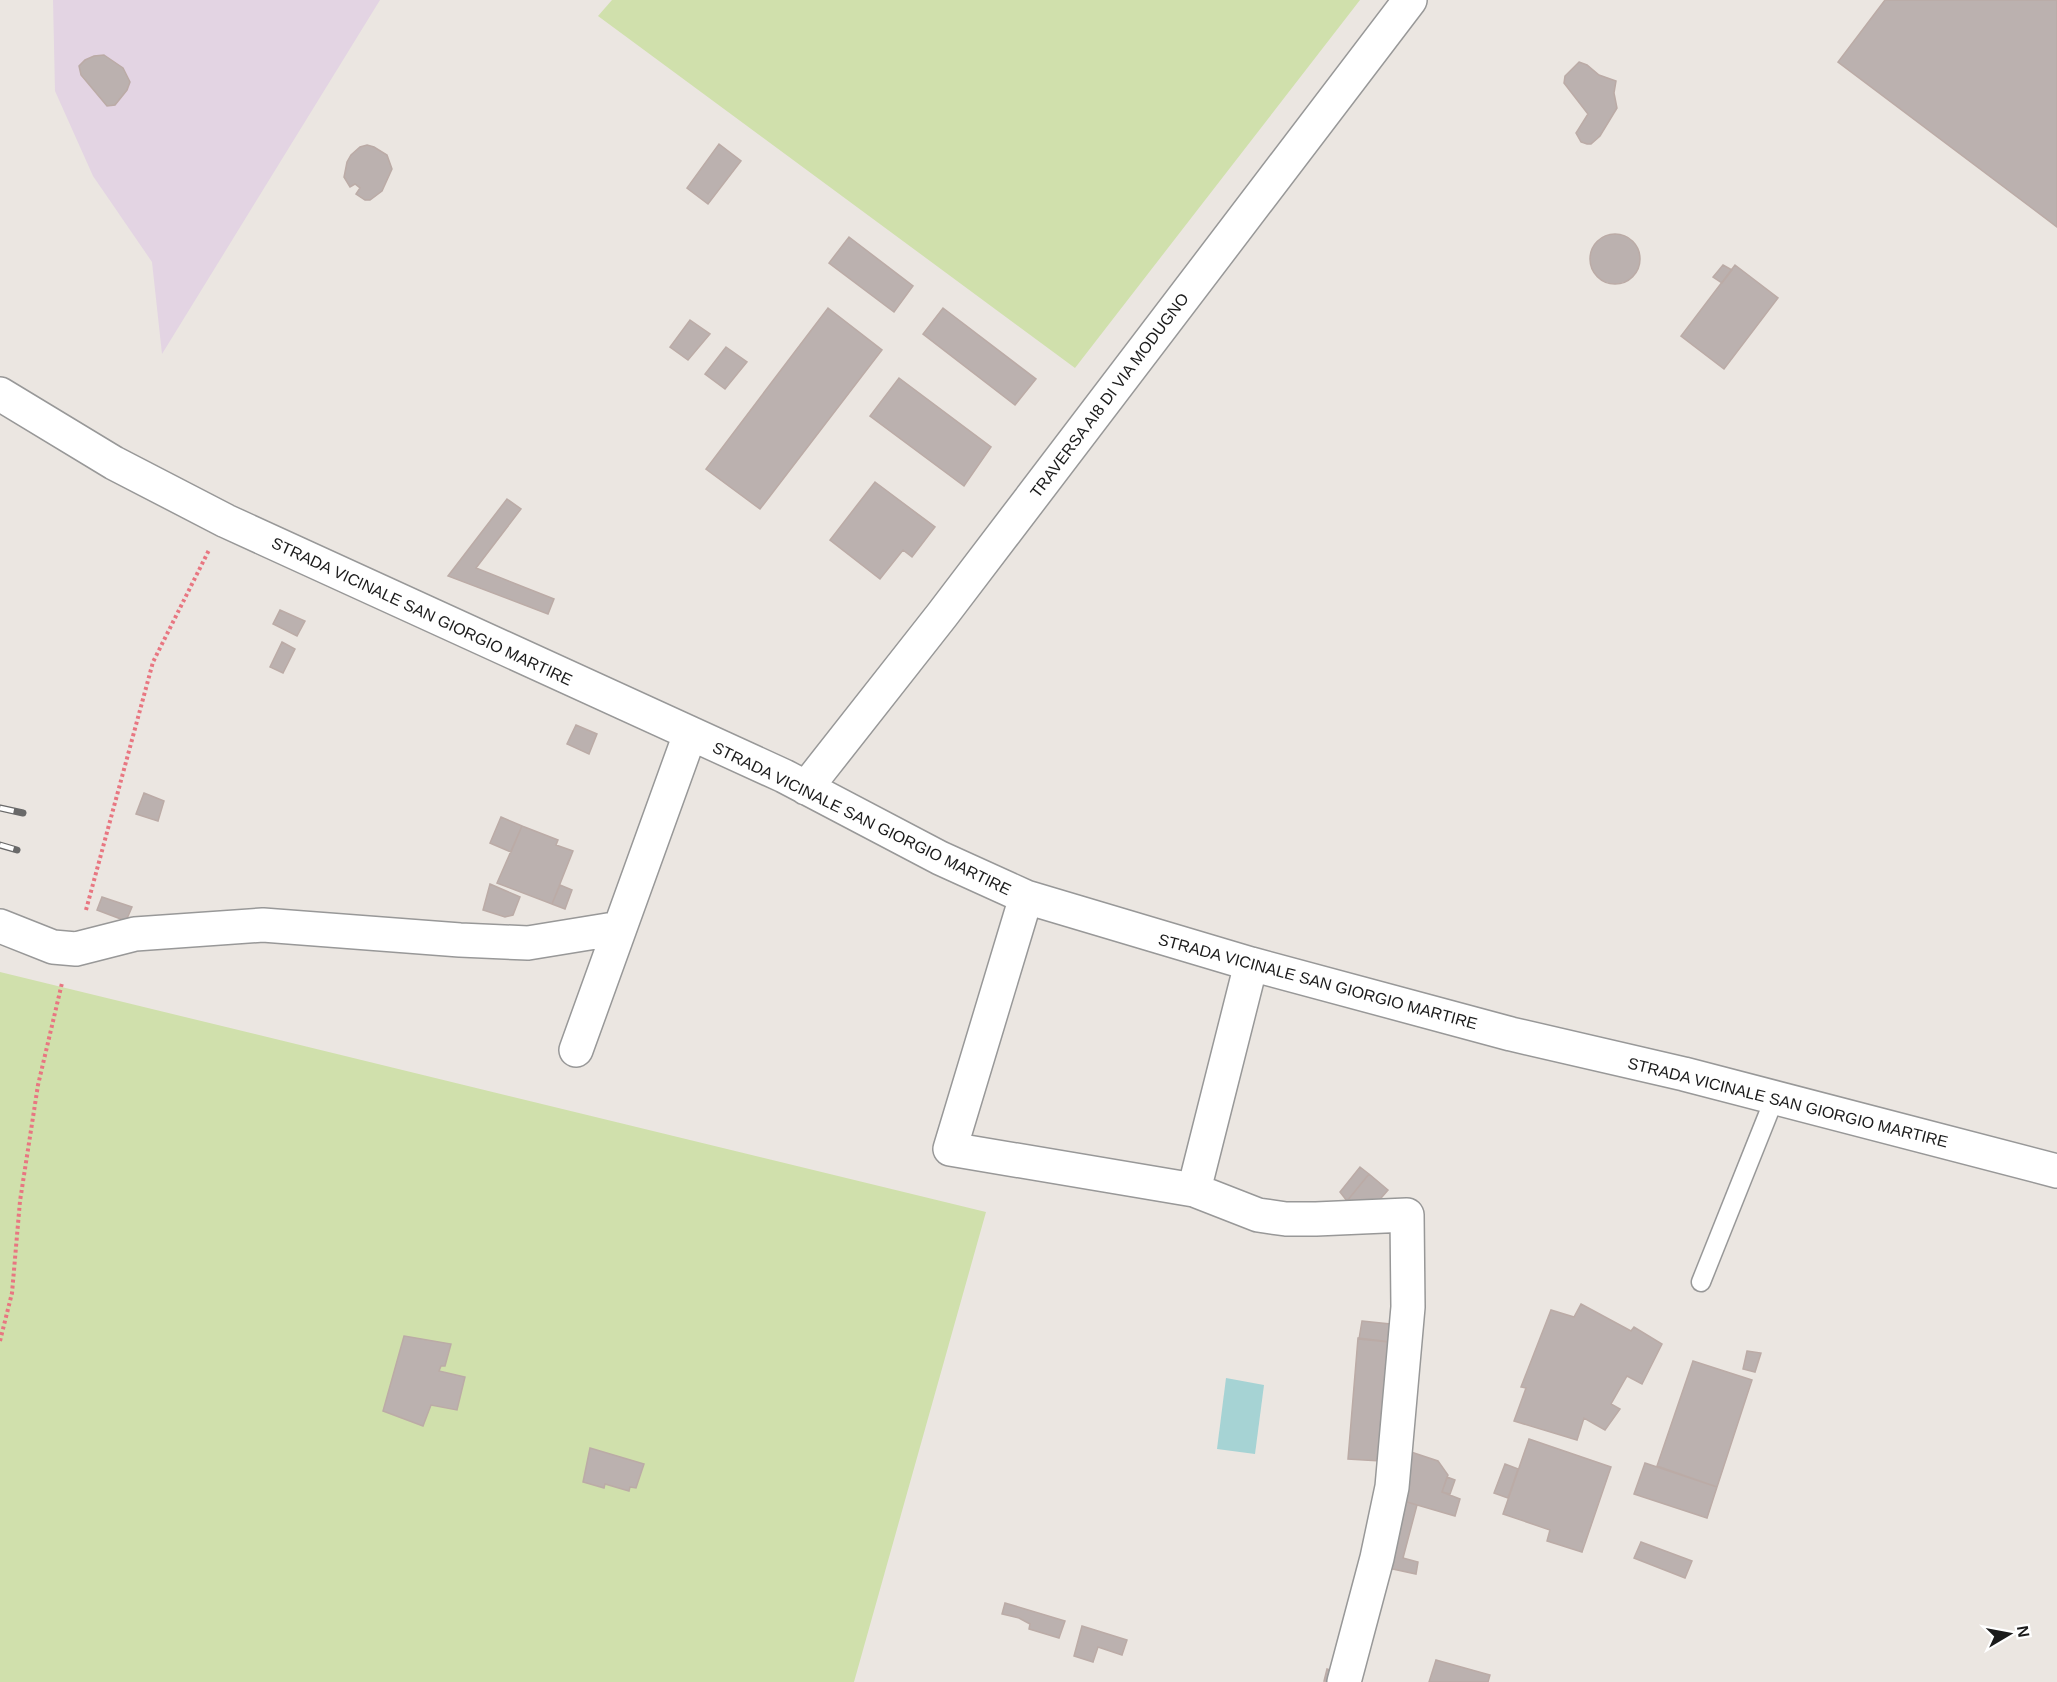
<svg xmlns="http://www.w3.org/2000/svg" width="2057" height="1682" font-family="Arial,sans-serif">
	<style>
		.industrial { fill: #e3d4e3 }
		.grass { fill: #d0e0ac }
		.water { fill: #a6d3d4 }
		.building { fill: #bbb1af; stroke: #bbaba6; stroke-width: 1.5 }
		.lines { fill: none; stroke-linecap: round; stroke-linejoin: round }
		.lane-casing { stroke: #989898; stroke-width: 21 }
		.street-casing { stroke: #989898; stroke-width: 36 }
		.path { stroke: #e87681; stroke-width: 4; stroke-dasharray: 3 3; stroke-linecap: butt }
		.lane { stroke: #fff; stroke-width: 18 }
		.street { stroke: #fff; stroke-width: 33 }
		.rail-casing { stroke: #696969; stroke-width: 7 }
		.rail { stroke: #fff; stroke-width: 4.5; stroke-dasharray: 14; stroke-linecap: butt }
		.labels { text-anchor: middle; stroke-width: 4.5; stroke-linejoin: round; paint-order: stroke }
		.street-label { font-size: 16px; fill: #1b1b1b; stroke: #fff }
	</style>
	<rect width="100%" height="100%" fill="#ebe6e1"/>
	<!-- industrial -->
	<path class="industrial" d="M53,0h327l-218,354 -10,-92 -59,-86 -38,-85z"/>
	<!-- grass -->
	<path class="grass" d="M612,0h748l-285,368 -477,-352z
		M0,972l986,240 -132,470h-854z"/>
	<!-- water -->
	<path class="water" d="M1226,1378l38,7 -9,69 -38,-5z"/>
	<!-- building -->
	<path class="building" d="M1885,0h172v227l-219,-165z
		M104,55l19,13 7,14 -3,8 -12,15 -8,1 -26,-31 -2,-9 6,-6 9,-4z
		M1579,62l8,3 12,10 17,6 -2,12 3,15 -17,28 -9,8h-4l-6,-2 -5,-9 12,-19 -24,-31 1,-7z
		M719,144l22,17 -33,43 -21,-16z
		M367,145l7,2 13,8 5,14 -10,22 -12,9h-5l-9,-6 4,-6 -5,-4 -5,3 -6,-10 3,-15 4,-7 9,-8z
		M1590 259a25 25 0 1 1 50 0a25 25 0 1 1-50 0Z
		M849,237l64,49 -19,26 -65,-49z
		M1723,265l9,5 -10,13 -9,-6z
		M1735,265l43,33 -54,71 -43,-33z
		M828,308l54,42 -122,159 -54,-40z
		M943,308l93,71 -21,26 -92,-71z
		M690,320l20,14 -22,26 -18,-13z
		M726,347l21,15 -22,27 -20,-15z
		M899,378l92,69 -27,39 -94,-70z
		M875,482l60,45 -23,30 -9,-7 -23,29 -50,-39z
		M507,499l14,10 -45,59 78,31 -6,15 -100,-38z
		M280,610l25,11 -8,15 -24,-12z
		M282,642l13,7 -12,24 -13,-6z
		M576,725l21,9 -8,20 -22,-10z
		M144,793l20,8 -6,20 -22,-7z
		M501,817l21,9 -11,26 -21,-9z
		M522,826l36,14 -2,5 17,6 -21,53 -55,-21z
		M490,884l30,13 -7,18 -8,2 -22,-7z
		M560,885l12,5 -7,19 -13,-5z
		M102,897l30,10 -6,14 -29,-11z
		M1360,1167l9,7 -22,27 -7,-9z
		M1369,1174l19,16 -13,15 -12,8 -16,-12z
		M1581,1304l50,27 3,-4 28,17 -20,40 -15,-8 -16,28 9,5 -15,21 -21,-12 -7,22 -63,-19 12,-33 -5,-1 30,-77 23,7z
		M1362,1321l28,3 -2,18 -29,-3z
		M404,1336l47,8 -6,22h-4l-2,5 26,6 -8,33 -26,-5 -8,21 -40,-15z
		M1358,1338l33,4 -11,119 -32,-2z
		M1747,1351l14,2 -6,19 -12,-3z
		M1693,1361l59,19 -35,107 -60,-21z
		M1529,1439l82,28 -29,85 -35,-11 3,-11 -47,-16z
		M590,1448l54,16 -8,24 -6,-1 -1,4 -24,-7 -1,4 -21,-6z
		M1405,1450l33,11 10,14 -6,17 18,7 -5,17 -55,-16z
		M1645,1463l72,24 -10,31 -73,-24z
		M1505,1464l13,5 -10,29 -14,-5z
		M1447,1477l8,3 -5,14 -8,-2z
		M1400,1500l17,5 -14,53 15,4 -2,12 -33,-7z
		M1641,1542l51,19 -7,17 -51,-20z
		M1005,1603l60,18 -6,17 -30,-9 1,-5 -11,-6 -17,-4z
		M1082,1626l45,14 -5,15 -24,-8 -5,15 -19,-6z
		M1436,1660l54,15 -2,7h-59z
		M1327,1669l11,4 -2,9 -12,-1z"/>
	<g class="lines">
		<defs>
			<path id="lane" d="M1701,1282l74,-185"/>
			<path id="street" d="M0,394l114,69 112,58 558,255 156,82 86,39 225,67 260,70 173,40 373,97
				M806,788l136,-173 468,-615
				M1026,897l-76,252 244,41 64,25 28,4h30l91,-4 1,92 -16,180 -15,71 -33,124
				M0,926l53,21 23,2 59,-15 128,-9 197,15 68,3 92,-15
				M576,1050l114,-316
				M1194,1190l57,-226"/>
		</defs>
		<!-- lane casing -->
		<use href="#lane" class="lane-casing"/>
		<!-- street casing -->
		<use href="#street" class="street-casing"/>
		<!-- path -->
		<path class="path" d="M86,910l67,-248 56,-112
			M0,1341l12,-48 8,-92 18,-116 24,-102"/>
		<!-- lane -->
		<use href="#lane" class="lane"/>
		<!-- street -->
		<use href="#street" class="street"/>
		<defs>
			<path id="rail" d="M0,808l23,5
				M0,845l17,5"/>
		</defs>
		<!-- rail casing -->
		<use href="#rail" class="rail-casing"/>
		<!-- rail -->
		<use href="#rail" class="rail"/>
	</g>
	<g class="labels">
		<!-- street labels -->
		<g class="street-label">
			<text transform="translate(1109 395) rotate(-53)" y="6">TRAVERSA AI8 DI VIA MODUGNO</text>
			<text transform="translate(422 611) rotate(25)" y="6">STRADA VICINALE SAN GIORGIO MARTIRE</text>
			<text transform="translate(862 818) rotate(26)" y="6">STRADA VICINALE SAN GIORGIO MARTIRE</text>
			<text transform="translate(1318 981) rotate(15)" y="6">STRADA VICINALE SAN GIORGIO MARTIRE</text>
			<text transform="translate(1788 1102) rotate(14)" y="6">STRADA VICINALE SAN GIORGIO MARTIRE</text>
		</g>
	</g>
	<!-- north arrow -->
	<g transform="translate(2009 1634) rotate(80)" stroke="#ffffff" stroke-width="4.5" paint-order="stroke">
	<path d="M0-4.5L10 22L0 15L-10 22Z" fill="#1b1b1b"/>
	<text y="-9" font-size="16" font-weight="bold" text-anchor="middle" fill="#1b1b1b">N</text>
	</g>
</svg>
